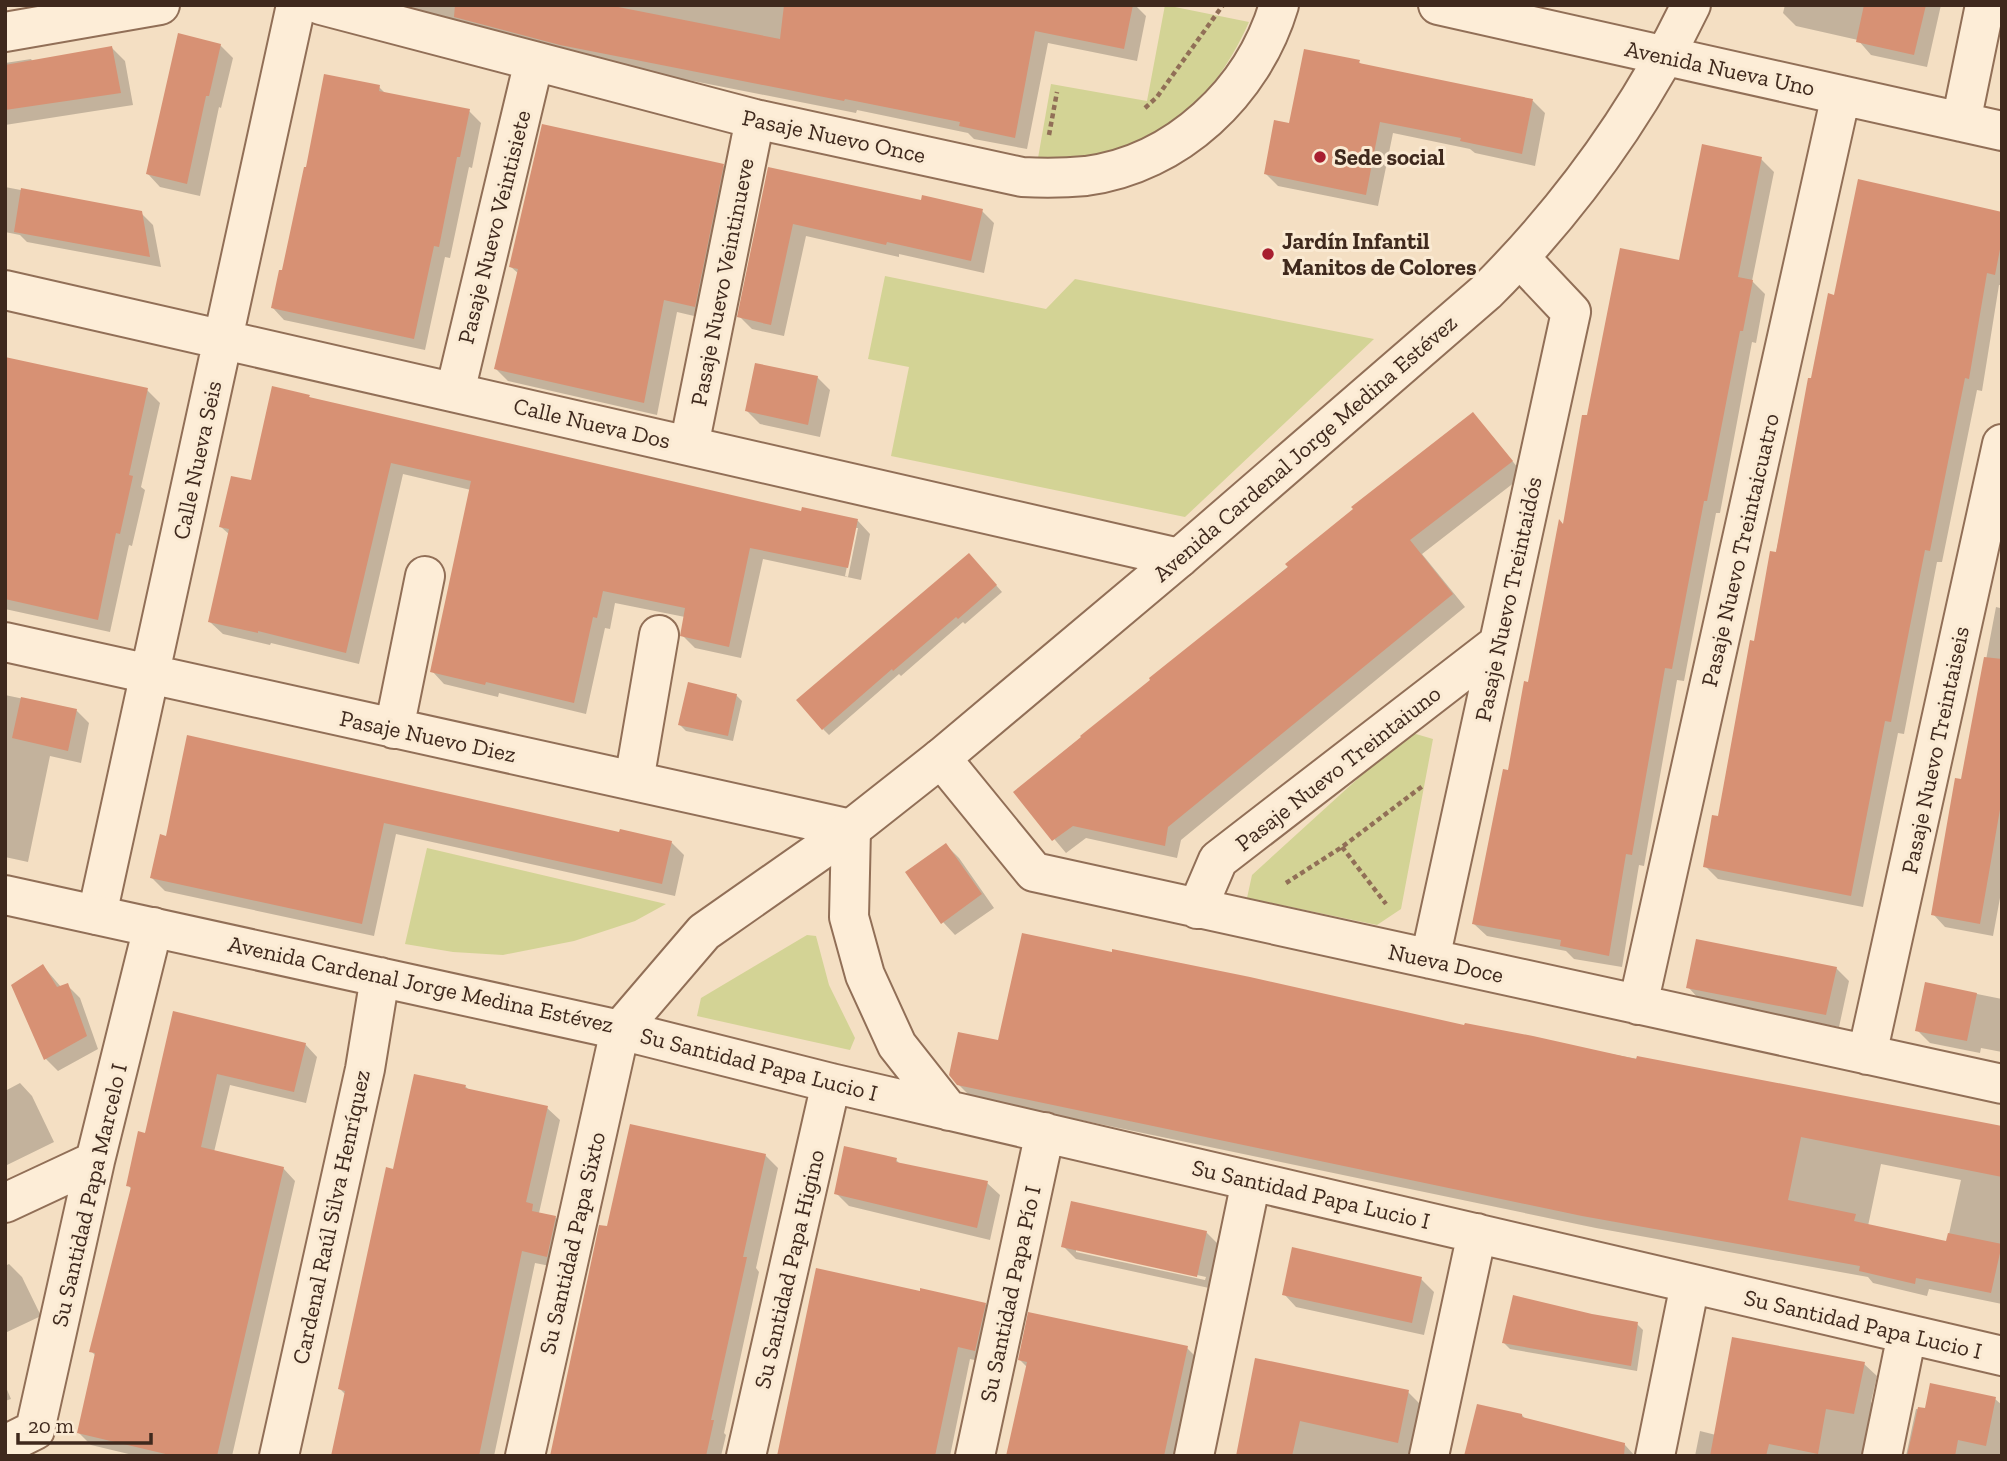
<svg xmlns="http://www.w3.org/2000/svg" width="2007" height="1461" font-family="'Zilla Slab',serif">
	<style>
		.green { fill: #d3d395 }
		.shadow { fill: #0003; fill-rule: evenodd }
		.building { fill: #d79174 }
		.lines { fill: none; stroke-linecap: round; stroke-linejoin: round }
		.minor-casing { stroke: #916f57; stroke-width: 42 }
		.tertiary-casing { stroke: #916f57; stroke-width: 42 }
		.path { stroke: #916f57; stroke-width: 4.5; stroke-dasharray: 5 3.5; stroke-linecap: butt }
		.minor { stroke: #fdedd7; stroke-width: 38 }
		.tertiary { stroke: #fdedd7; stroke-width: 38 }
		.poi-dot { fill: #a81f30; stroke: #faead3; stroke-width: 2.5 }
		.labels { text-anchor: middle; stroke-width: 6; stroke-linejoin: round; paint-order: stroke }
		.street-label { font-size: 23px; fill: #3f291d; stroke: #faead3 }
		.poi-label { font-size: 23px; font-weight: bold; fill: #3f291d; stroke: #faead3; text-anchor: start }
	</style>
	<rect width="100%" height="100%" fill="#f4dfc3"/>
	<!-- green -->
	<path class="green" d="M1165,5l84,17c-42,94 -108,139 -211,136l13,-74 96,17z
		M885,276l161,33 29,-30 299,60 -189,178 -294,-61 18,-89 -41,-8z
		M1409,732l24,7 -32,170 -24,16 -130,-27 5,-23z
		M427,848l239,56 -31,17 -61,20 -71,14 -50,-3 -48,-8z
		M807,935l9,1 13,49 26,53 -5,12 -153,-34 4,-18z"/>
	<!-- shadow -->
	<path class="shadow" d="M376,5h759l11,11 -9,45 -89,-18 -21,106 -53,-10 -6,-6 -111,-23 -1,3 -259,-51z
		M1785,5h156l-14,62 -56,-12 -13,-15 -62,-14 -13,-13z
		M220,45l13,13 -12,50 -2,-1 -19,89 -40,-9 -12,-13z
		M112,48l13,13 8,44 -128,20v-62l26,-4 2,3z
		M1359,62l3,3 171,36 12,12 -10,53 -60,-13 -5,-4 -77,-16 -15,73 -100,-20 -13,-13 25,-48z
		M379,87l7,7 83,17 12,12 -9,45 -3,-1 -19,91 -5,-1 -20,93 -141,-30 -11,-12 10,-36 24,-103z
		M1761,159l13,13 -22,109 13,13 -9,49 -4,-1 -32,171h-4l-32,168 -7,-1 -33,186 -5,-1 -17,102 -48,-8 -8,-8 -79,-15 -13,-12 114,-507 92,-155z
		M723,166l13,12 -29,141 -30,-7 -20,103 -149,-34 -12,-12 23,-95 -8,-7z
		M769,169l153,33 60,9 12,12 -10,50 -85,-19v3l-93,-21 -22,100 -32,-7 -13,-13z
		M5,187l136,26 12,12 8,42 -134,-25 -7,-7 -15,-3z
		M2002,214v71h-3l-17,106 -5,-1 -35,172h-5l-33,172 -6,-1 -35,174 -145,-28 -13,-13 14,-48 94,-438 23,-83z
		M5,359l142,31 13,13 -19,84 4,3 -13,56 -3,-1 -19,87 -105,-23z
		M817,377l13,13 -10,47 -60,-13 -13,-13z
		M309,397l3,2 491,114 55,8 12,13 -9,46 -98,-21 -22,99 -46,-10 -13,-13 3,-18 -70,-14 -5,26 -5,-1 -19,86 -87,-21 -1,4 -54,-13 -12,-13 39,-181 -68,-16 -44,190 -88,-21 -1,2 -47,-11 -13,-12 20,-87 -9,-8zM855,528h3l-10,49 -3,-1z
		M1473,414l51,61 -102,79 43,53 -284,233 -4,18 -91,-20 -20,15 -51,-61z
		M975,561l27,31 -37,32 -2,-2 -62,54 -2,-2 -70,61 -6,-6z
		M2002,600v287l-9,49 -48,-9 -12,-13 30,-133 33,-174 4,1z
		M5,695l71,15 13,13 -8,40 -31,-7 -22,106 -23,-5z
		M736,695l6,6 -9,40 -47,-10 -6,-6z
		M188,737l432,97 51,8 13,13 -9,41 -279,-62 -22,102 -209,-45 -13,-13 15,-40z
		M946,845l13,13 35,50 -39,27 -12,-13z
		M43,966l18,21 6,-2 13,13 18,51 -40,22 -12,-12z
		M1836,968l13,13 -10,46 -139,-27 -12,-13z
		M1927,984l75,15v53l-21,-4 -1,5 -50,-10 -13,-13z
		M175,1013l130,31 12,13 -11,46 -76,-18 -16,67 69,16 12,13 -63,275h-95l-46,-11 -12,-12 17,-77 -5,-5 41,-161 -4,-5 19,-50z
		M1466,1027l536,100v177l-73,-15 -2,7 -54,-13 -5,-6 -272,-49 -625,-131 -13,-13 42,-42zM1881,1164l80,16 -14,63 -79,-17z
		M20,1083l12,13 22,46 -49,24v-75z
		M465,1086l4,4 78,18 13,12 -21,93 16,4 13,13 -8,38 -25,-5 -41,193h-161l13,-61 -6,-6 55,-218z
		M765,1155l13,13 -22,100 3,4 -35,161 2,2 -5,21h-170l57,-228z
		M896,1160l5,5 86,18 13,12 -10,45 -141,-34 -13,-13z
		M1206,1232l13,13 -10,43 -133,-29 -13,-13zM1076,1248l130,29 -1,3 -129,-28z
		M9,1264l13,13 19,39 -36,17v-67z
		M1421,1279l13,13 -10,43 -128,-28 -12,-13z
		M985,1304l13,13 -10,46 -18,-4 -20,97h-171z
		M1591,1316l46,8 6,6 -6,41 -127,-22 -6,-6z
		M1187,1348l13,13 -17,95h-176l20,-89 -7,-7z
		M1864,1364l13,12 -6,26 12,12 -8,42h-180l5,-25 16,4z
		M5,1385l6,14 -6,2z
		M1408,1392l13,13 -12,51h-171l10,-45z
		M1995,1399l7,6v51h-96l10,-47 11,1z
		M1522,1415l4,5 99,25 10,11h-169z"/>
	<!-- building -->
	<path class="building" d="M455,5h153l172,34 4,-34h349l-9,44 -89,-18 -20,107 -56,-12 1,-4 -115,-23 -1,2 -284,-56 -106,-28z
		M1864,5h62l-12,50 -58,-13z
		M178,33l43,11 -12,52h-3l-19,88 -41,-10z
		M112,46l9,47 -116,17v-45z
		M1304,49l56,11 -1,3 174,36 -11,55 -62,-13 1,-3 -81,-16 -14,73 -102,-21 10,-54 15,3z
		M324,74l56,11 -1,6 91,18 -10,48h-3l-18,90 -5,-1 -20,93 -143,-31 8,-38h3l22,-103h2z
		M542,124l182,40 -29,143 -31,-7 -20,103 -150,-34 24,-100 -9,-2z
		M1702,144l60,13 -24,120 15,3 -10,51h-3l-33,170h-3l-32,168 -7,-1 -33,187 -6,-1 -17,102 -49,-10 1,-6 -89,-16 31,-155 5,1 16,-89 4,1 31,-163 4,5 19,-109h5l33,-167 59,12z
		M768,167l153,33 1,-5 61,14 -12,52 -84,-19 -1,3 -93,-21 -22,101 -34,-8z
		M1858,179l144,33v27l-7,36 -8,-2 -18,106 -4,-1 -35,173 -5,-1 -34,172 -6,-1 -34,175 -148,-29 9,-52 6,1 32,-176 4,1 16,-90 6,1 32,-174h3l17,-85 6,2z
		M21,188l121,23 8,46 -136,-25z
		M5,357l143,31 -19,87 4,1 -13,58 -4,-1 -18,87 -93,-21z
		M755,363l63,13 -10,49 -63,-14z
		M272,386l38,9 -1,2 492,114 1,-4 56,12 -10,49 -98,-20 -21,99 -49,-11 5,-28 -82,-17 -6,27 -4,-1 -19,86 -88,-21 -1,3 -55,-13 41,-191 -80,-18 -45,190 -88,-22v2l-50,-11 21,-93 -10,-2 12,-51 20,4z
		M1473,412l40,49 -103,79 43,54 -285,233 -3,19 -92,-20 -21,15 -39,-49 68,-55 -1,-1 70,-56 -1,-2 139,-111 -3,-3 68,-55 -2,-2z
		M969,553l28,32 -39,34 -2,-2 -63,54 -1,-2 -70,61 -26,-30z
		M1984,657l18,2v139l-22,126 -49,-9 24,-137 6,1z
		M688,682l49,12 -9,42 -50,-11z
		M21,697l56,12 -9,42 -56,-13z
		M187,735l432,97 1,-3 52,12 -10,43 -278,-61 -22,101 -212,-46 10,-44 6,2z
		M946,843l36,51 -41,30 -36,-52z
		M1022,933l90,19v-3l138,28 214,48 1,-2 68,13 103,23 1,-3 365,70v51l-201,-40 -13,63 68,14 -2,7 92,20 2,-8 54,11 -11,49 -75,-15 -1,6 -56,-13 1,-5 -278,-50 -625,-131 -8,-10 9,-43 40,8z
		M1696,939l141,28 -11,48 -140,-27z
		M43,964l14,23 11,-4 19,53 -43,24 -33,-75z
		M1925,982l52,11 -10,48 -52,-10z
		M173,1011l133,32 -12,49 -77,-18 -16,73 83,20 -67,289h-43l-97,-23 18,-80 -6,-1 42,-165 -5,-1 12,-55 7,2z
		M414,1074l52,11 -1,3 83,18 -22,96 7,2 -1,7 24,5 -9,41 -25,-6 -43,205h-148l14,-65 -7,-2 48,-222 7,2z
		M630,1124l136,30 -23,103h4l-36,163h3l-8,36h-156l49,-231 8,1z
		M844,1146l53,12 -1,4 92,19 -11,47 -143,-34z
		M1071,1201l136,30 -10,46 -136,-30z
		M1292,1247l130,30 -10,46 -130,-28z
		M816,1268l104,23v-3l66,15 -11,48 -17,-4 -23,109h-158z
		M1513,1295l79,19 46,8 -7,44 -129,-23z
		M1028,1312l160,34 -24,110h-158l21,-94 -9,-2z
		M1732,1337l133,25 -11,52 -28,-5 -8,45 -49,-10 -3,12h-56z
		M1255,1358l154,32 -11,53 -98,-22 -8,35h-56z
		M1930,1383l66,14 -10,49 -28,-6 -3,16h-48l11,-49 7,1z
		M1477,1404l45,10v3l103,26 -1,13h-160z"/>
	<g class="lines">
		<defs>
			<path id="minor" d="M321,5l434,114 267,58c21,1 42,1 64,-1 91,-12 167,-84 193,-171
				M1438,5l564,126
				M5,32l155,-27
				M1961,122l24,-117
				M5,290l1174,268
				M455,392l79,-331
				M689,446l66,-327
				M5,642l846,187 -2,88 16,58 32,70 52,66
				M394,729l31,-153
				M941,758l93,114 968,212
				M634,781l25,-146
				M1197,909l21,-49 281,-217
				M97,915l199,-910
				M1430,959l141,-647 -51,-54
				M1638,1005l203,-910
				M1867,1055l135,-611
				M5,1203l90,-42
				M5,1445l30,-15 60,-269 58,-234
				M525,1456l95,-426 211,53 1171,273
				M746,1456l85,-373
				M975,1456l70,-324
				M1194,1456l57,-275
				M1429,1456l48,-223
				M1655,1456l35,-172
				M1882,1456l25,-122"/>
			<path id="tertiary" d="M5,895l615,135 84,-98 147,-103 90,-71 238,-200 307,-266c85,-85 153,-179 205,-287
				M279,1456l86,-387 15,-92"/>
		</defs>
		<!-- minor casing -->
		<use href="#minor" class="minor-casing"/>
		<!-- tertiary casing -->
		<use href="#tertiary" class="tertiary-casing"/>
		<!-- path -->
		<path class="path" d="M1145,108l12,-11 66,-92
			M1049,135l8,-43
			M1342,847l44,57
			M1286,883l56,-36 82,-62"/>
		<!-- minor -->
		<use href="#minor" class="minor"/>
		<!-- tertiary -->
		<use href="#tertiary" class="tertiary"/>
	</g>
	<!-- markers -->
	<g class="poi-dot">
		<circle cx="1320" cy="157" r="7"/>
		<circle cx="1268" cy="254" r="7"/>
	</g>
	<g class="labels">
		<!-- street labels -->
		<g class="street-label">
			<text transform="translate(1720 68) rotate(12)" y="8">Avenida Nueva Uno</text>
			<text transform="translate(834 136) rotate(12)" y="8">Pasaje Nuevo Once</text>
			<text transform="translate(494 227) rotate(-76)" y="8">Pasaje Nuevo Veintisiete</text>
			<text transform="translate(722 282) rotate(-79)" y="8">Pasaje Nuevo Veintinueve</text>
			<text transform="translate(592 423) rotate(13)" y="8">Calle Nueva Dos</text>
			<text transform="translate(1305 448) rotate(-41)" y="8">Avenida Cardenal Jorge Medina Estévez</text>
			<text transform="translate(197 460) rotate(-78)" y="8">Calle Nueva Seis</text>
			<text transform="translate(1740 550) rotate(-77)" y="8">Pasaje Nuevo Treintaicuatro</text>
			<text transform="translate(1508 599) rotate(-78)" y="8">Pasaje Nuevo Treintaidós</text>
			<text transform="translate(428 736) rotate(12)" y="8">Pasaje Nuevo Diez</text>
			<text transform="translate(1935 750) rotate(-78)" y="8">Pasaje Nuevo Treintaiseis</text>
			<text transform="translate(1338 768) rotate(-38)" y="8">Pasaje Nuevo Treintaiuno</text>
			<text transform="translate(1446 963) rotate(12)" y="8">Nueva Doce</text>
			<text transform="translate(421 984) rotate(12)" y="8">Avenida Cardenal Jorge Medina Estévez</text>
			<text transform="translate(759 1064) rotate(14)" y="8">Su Santidad Papa Lucio I</text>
			<text transform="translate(1311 1194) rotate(13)" y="8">Su Santidad Papa Lucio I</text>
			<text transform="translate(89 1195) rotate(-77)" y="8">Su Santidad Papa Marcelo I</text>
			<text transform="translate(331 1217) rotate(-78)" y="8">Cardenal Raúl Silva Henríquez</text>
			<text transform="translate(572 1243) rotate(-77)" y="8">Su Santidad Papa Sixto</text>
			<text transform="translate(789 1269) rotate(-77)" y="8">Su Santidad Papa Higino</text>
			<text transform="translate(1010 1294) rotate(-78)" y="8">Su Santidad Papa Pío I</text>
			<text transform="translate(1863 1324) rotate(13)" y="8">Su Santidad Papa Lucio I</text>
		</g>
		<!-- poi labels -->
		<g class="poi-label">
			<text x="1334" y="165">Sede social</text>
			<text x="1282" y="249">Jardín Infantil<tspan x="1282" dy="26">Manitos de Colores</tspan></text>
		</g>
	</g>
	<!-- border -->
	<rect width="2007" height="1461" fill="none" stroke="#3f291d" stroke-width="14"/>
	<!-- scale -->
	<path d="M18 1433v10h133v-10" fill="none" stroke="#3f291d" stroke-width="3.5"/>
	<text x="28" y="1433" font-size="21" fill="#3f291d" stroke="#faead3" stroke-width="5" paint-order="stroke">20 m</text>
</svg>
